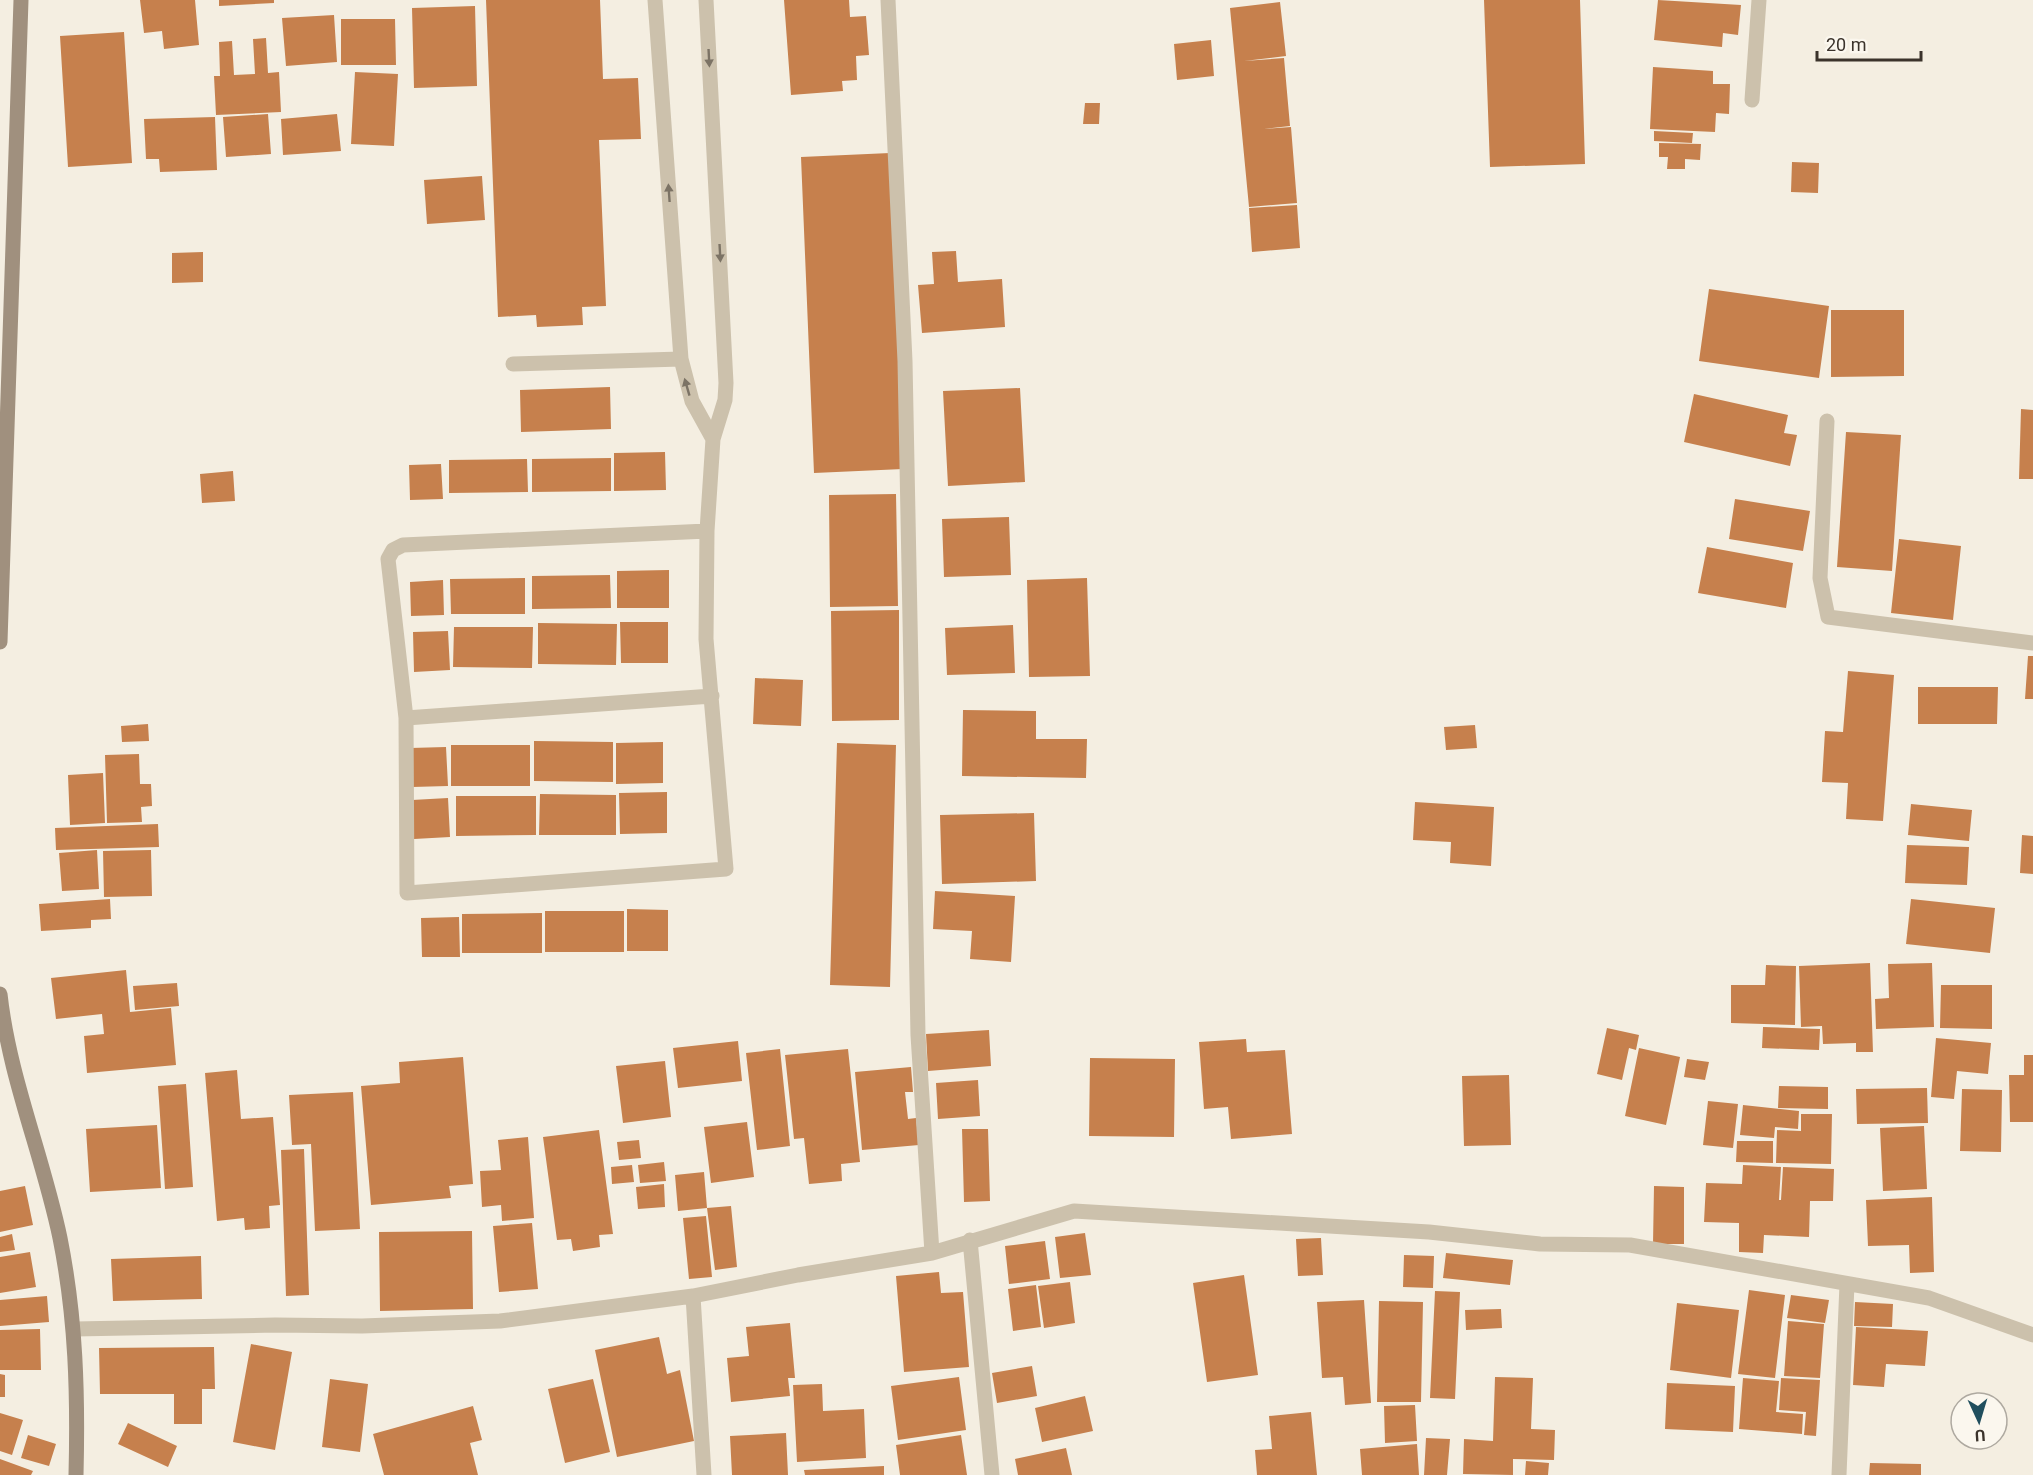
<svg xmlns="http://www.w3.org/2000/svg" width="2033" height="1475" font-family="Roboto,sans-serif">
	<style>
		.building { fill: #c6804d }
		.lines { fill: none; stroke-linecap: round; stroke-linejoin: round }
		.street { stroke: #ccc1ac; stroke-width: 15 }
		.secondary { stroke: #a0907e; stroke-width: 15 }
		.oneway { fill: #7c7365 }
	</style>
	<rect width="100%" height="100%" fill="#f4eee1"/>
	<!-- building -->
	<path class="building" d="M140,0h55l4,45 -35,4 -2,-18 -18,2z
		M219,0h55v3l-55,3z
		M486,0h114l3,79 35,-1 3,61 -42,1 7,166 -24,1 1,18 -46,2 -1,-12 -38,2z
		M784,0h65l1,17 16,-1 3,39 -13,1 1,24 -15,1 1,10 -52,4z
		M1484,0h96l5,164 -95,3z
		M1658,0l83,5 -3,30 -15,-2 -1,14 -68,-7z
		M1280,2l6,54 -42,5 40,-3 6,68 -26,3 27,-2 6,76 -48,4 -19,-199z
		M475,6l2,80 -63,2 -2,-80z
		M334,15l3,47 -51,4 -4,-48z
		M341,19h54l1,46h-55z
		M124,32l8,131 -64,4 -8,-131z
		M266,38l2,35 11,-1 2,40 -65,3 -2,-39h6l-1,-34 13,-1 2,34 21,-1 -2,-35z
		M1211,40l3,36 -37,4 -3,-36z
		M1653,67l60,4v13h17l-1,30 -13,-1 -1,19 -65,-3z
		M355,72l43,2 -4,72 -43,-2z
		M1085,103h15l-1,21h-16z
		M268,114l3,40 -45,3 -3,-40z
		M337,114l4,37 -58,4 -2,-36z
		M215,117l2,53 -57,2 -1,-13h-13l-2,-40z
		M1654,131l39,2 -1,10 -38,-2z
		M1659,143l42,1 -1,16 -15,-1v10h-18l1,-12h-9z
		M890,153l13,316 -89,4 -13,-316z
		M1792,162l27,1 -1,30 -27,-1z
		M482,176l3,44 -58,4 -3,-44z
		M1297,205l3,43 -48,4 -3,-44z
		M956,251l2,31 44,-3 3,48 -83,6 -4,-48 16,-1 -2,-32z
		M203,252v30l-31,1v-30z
		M1709,289l120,17 -10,72 -120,-17z
		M1831,310h73v66l-73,1z
		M610,387l1,42 -90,3 -1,-42z
		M1020,388l5,94 -77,4 -5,-95z
		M1694,394l94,21 -4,18 13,2 -7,31 -106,-24z
		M2021,409l12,1v69h-14z
		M1846,432l55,3 -9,136 -55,-4z
		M665,452l1,38 -52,1v-38z
		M611,458v33l-79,1v-33z
		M527,459l1,33 -79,1v-33z
		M441,464l2,35 -33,1 -1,-35z
		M233,471l2,30 -33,2 -2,-29z
		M896,494l2,112 -68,1 -1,-112z
		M1735,499l75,12 -7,40 -74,-12z
		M1009,517l2,58 -67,2 -2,-58z
		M1899,539l62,7 -8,74 -62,-7z
		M1707,547l86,16 -7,45 -88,-15z
		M669,570v38h-52v-37z
		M610,575l1,33 -79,1v-33z
		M525,578v36h-74l-1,-35z
		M1087,578l3,98 -61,1 -2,-97z
		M443,580l1,35 -33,1 -1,-34z
		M899,610v110l-67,1 -1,-110z
		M620,622h48v41h-47z
		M538,623l79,1 -1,41 -78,-1z
		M1013,625l2,48 -68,2 -2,-47z
		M454,627h79l-1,41 -79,-1z
		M448,631l2,39 -36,2 -1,-40z
		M2028,656h5v43h-8z
		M1848,671l46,4 -11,146 -37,-2 2,-36 -26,-1 3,-51 18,1z
		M755,678l48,2 -2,46 -48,-2z
		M1918,687h80l-1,37h-79z
		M963,710l73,1v28h51l-1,39 -124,-2z
		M148,724l1,17 -27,1 -1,-16z
		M1475,725l2,23 -31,2 -2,-23z
		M534,741l79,1v40l-79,-1z
		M663,742v41l-47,1v-41z
		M837,743l59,2 -6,242 -60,-2z
		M451,745h79v41h-79z
		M446,747l2,39 -36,1 -2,-39z
		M139,754l1,30h11l1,22 -11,1 1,15 -35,1 -2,-68z
		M103,773l2,50 -35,2 -2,-50z
		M667,792v41l-47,1 -1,-41z
		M540,794l76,1v40h-77z
		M456,796h80v39l-80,1z
		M448,798l2,39 -36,2 -2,-39z
		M1415,802l79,5 -3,59 -41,-3 1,-21 -38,-2z
		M1911,804l61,6 -3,31 -61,-6z
		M1034,813l2,68 -94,3 -2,-69z
		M158,824l1,23 -103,3 -1,-22z
		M2022,835l11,1v38l-13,-1z
		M1907,845l62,2 -2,38 -62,-2z
		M97,850l2,39 -37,2 -3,-38z
		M151,850l1,46 -48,1 -1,-46z
		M935,891l80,5 -4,66 -41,-3 2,-28 -39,-2z
		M110,899l1,20 -20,1v8l-50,3 -2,-27z
		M1911,899l84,9 -5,45 -84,-9z
		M627,909l41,1v41h-41z
		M545,911h79v41h-79z
		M542,913v40h-80v-39z
		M459,917l1,40h-38l-1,-39z
		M1870,963l3,89h-17v-9l-33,1 -1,-18 -21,1 -2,-61z
		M1932,963l2,64 -58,2 -1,-30 14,-1 -1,-34z
		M1766,965l30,1 -1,59 -64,-2v-38h34z
		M126,970l4,42 41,-4 5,57 -89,8 -3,-37 20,-2 -2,-20 -46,5 -5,-41z
		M177,983l2,23 -44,4 -2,-24z
		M1941,985h51v44l-52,-1z
		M1763,1027l57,2 -1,21 -57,-2z
		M1607,1028l32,7 -3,15 -7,-2 -7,32 -25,-6z
		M989,1030l2,36 -63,5 -2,-37z
		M1936,1038l55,5 -3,31 -31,-3 -3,28 -23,-2z
		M1246,1039l1,13 38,-2 7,84 -61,5 -3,-32 -24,2 -5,-67z
		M738,1041l4,40 -64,7 -5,-40z
		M1639,1048l41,9 -14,68 -41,-9z
		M780,1049l10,97 -33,4 -11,-97z
		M848,1049l12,113 -19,2 1,17 -33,3 -5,-46 -10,1 -9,-84z
		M2024,1055h9v67h-23l-1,-47h15z
		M463,1057l10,127 -24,2 2,12 -80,7 -10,-119 39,-3 -1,-21z
		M1090,1058l85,1 -1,78 -85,-1z
		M1687,1059l22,3 -4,18 -21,-3z
		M665,1061l6,56 -48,6 -7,-57z
		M911,1067l2,25h-8l3,27 8,-1 3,27 -57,5 -7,-78z
		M237,1070l4,49 32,-2 7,88 -11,1 1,22 -25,2 -1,-12 -27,3 -12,-148z
		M1509,1075l2,70 -47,1 -2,-70z
		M978,1080l2,36 -42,3 -2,-36z
		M186,1084l7,103 -28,2 -7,-103z
		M1779,1086l49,1v22l-50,-1z
		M1927,1088l1,35 -71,1 -1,-35z
		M1962,1089l40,1 -1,62 -41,-1z
		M353,1092l7,137 -45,2 -4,-87 -19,1 -3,-50z
		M1708,1101l30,3 -5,44 -30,-3z
		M1743,1105l56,6 -1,18 -23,-2 -1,11 -34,-3z
		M1801,1114h31l-1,50 -55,-1 1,-33 24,1z
		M747,1122l7,55 -43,6 -7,-56z
		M157,1125l4,63 -71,4 -4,-63z
		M1924,1126l3,63 -44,2 -3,-63z
		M962,1129h26l2,72 -26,1z
		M599,1130l14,104 -14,1 1,12 -27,4 -2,-12 -14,1 -14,-103z
		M528,1137l6,81 -32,3 -1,-16 -19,2 -2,-36 21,-1 -3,-30z
		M639,1140l2,18 -22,2 -2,-18z
		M1737,1141h36v22l-37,-1z
		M304,1149l5,146 -23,1 -5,-146z
		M664,1162l2,19 -26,2 -2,-18z
		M632,1165l2,17 -22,2 -1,-17z
		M1743,1165l38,2 -2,33h2l2,-33 51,2 -1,32h-23l-1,36 -45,-2 -1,18 -24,-1v-29l-35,-1 2,-39 36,1z
		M704,1172l3,36 -29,3 -3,-36z
		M664,1184l1,23 -27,2 -2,-22z
		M25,1186l8,39 -33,7v-41z
		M1654,1186l30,1v57h-31z
		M1932,1197l2,75 -24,1 -1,-28 -41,1 -2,-46z
		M731,1206l6,61 -22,3 -8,-62z
		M706,1216l6,61 -23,2 -6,-61z
		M532,1223l6,66 -39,3 -6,-66z
		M472,1231l1,78 -93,2 -1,-79z
		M1085,1233l6,42 -31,3 -5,-41z
		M12,1234l3,16 -15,2v-15z
		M1321,1238l2,37 -25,1 -2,-37z
		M1045,1241l5,38 -41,5 -4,-38z
		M30,1252l6,35 -36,6v-36z
		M1446,1253l67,7 -3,25 -67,-7z
		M1404,1255l30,1 -1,32 -30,-1z
		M201,1256l1,43 -89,2 -2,-42z
		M939,1272l2,21 22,-1 6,75 -65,5 -8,-96z
		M1244,1275l14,100 -51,7 -14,-99z
		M1070,1282l5,41 -31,5 -6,-42z
		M1036,1285l5,42 -28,4 -5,-42z
		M1749,1290l36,5 -10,83 -37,-4z
		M1435,1291l25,1 -5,107 -25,-1z
		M1791,1295l38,5 -4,23 -38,-5z
		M47,1296l2,26 -49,4v-26z
		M1364,1300l7,103 -26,2 -2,-28 -21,1 -5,-76z
		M1379,1301l44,1 -2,100h-44z
		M1855,1302l38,2 -1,23 -38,-1z
		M1677,1303l62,7 -8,68 -61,-8z
		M1501,1309l1,19 -36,2 -1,-20z
		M1788,1321l36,3 -4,54 -36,-2z
		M790,1323l5,55h-7l2,18 -59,6 -4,-44 22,-2 -3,-29z
		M1856,1327l72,4 -3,35 -39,-2 -2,23 -31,-2z
		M40,1329l1,41h-41v-40z
		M659,1337l8,37 13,-4 14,71 -77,16 -22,-107z
		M251,1344l41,8 -17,98 -42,-8z
		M214,1347l1,42h-13v35h-28v-30h-74l-1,-46z
		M1032,1366l5,30 -40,7 -5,-30z
		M0,1374l5,1v22h-5z
		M959,1377l7,53 -68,10 -7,-54z
		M1495,1377l38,1 -2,51 24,1 -1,30 -41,-1v16l-50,-1 1,-35 29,2z
		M1743,1378l36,3 -3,31 27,2 -1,20 -63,-5z
		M1781,1378l39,2 -4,56 -12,-1 2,-23 -27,-2z
		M330,1379l38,5 -8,68 -38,-5z
		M593,1379l17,73 -45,11 -17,-74z
		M1667,1383l68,3 -2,46 -68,-3z
		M822,1384l1,27 41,-2 2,49 -69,4 -4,-77z
		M1085,1396l8,35 -51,11 -7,-34z
		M1415,1405l2,36 -32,2 -1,-37z
		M473,1406l9,34 -12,3 8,32h-94l-11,-41z
		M1311,1412l6,63h-60l-2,-25 17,-1 -3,-33z
		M0,1413l23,7 -11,35 -12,-4z
		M128,1423l49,23 -9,21 -50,-23z
		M786,1433l2,42h-56l-2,-39z
		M28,1435l28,9 -7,22 -28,-8z
		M961,1435l6,40h-67l-4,-30z
		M1426,1438l24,1 -3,36h-23z
		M1417,1444l2,31h-57l-2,-26z
		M1066,1448l6,27h-54l-3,-16z
		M0,1459l33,12 -2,4h-31z
		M1526,1461l23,2 -1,12h-23z
		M1870,1463l51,1v11h-52z
		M884,1466v9h-79l-1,-5z"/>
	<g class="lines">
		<!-- street -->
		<path class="street" d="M655,0l26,359 11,42 21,38
			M706,0l20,383 -1,17 -12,39 -6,92 -1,108 20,230 -319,24 -1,-175 -18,-159 5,-9 10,-5 304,-14
			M888,0l17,361 13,674 14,218
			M1752,100l7,-100
			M513,364l168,-5
			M1827,421l-7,157 8,39 205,26
			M406,718l306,-22
			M970,1240l22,235
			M693,1296l11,179
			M75,1329l200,-4 87,1 138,-5 193,-25 105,-21 134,-22 142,-42 355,21 111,12 90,1 299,53 104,37
			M1839,1475l8,-191"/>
		<!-- secondary -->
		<path class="secondary" d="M0,642l21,-642
			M0,994c9,83 43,162 60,244 16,80 18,156 16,237"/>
	</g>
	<!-- one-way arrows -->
	<defs><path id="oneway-solid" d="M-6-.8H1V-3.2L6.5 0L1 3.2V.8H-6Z" transform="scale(1.5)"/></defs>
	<g class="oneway">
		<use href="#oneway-solid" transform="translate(709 58) rotate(87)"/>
		<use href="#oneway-solid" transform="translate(669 193) rotate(-94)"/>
		<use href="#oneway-solid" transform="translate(720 253) rotate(87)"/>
		<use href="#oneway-solid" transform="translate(687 387) rotate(-106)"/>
	</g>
	<!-- north arrow -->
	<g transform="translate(1979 1421) rotate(176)"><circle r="28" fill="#fbf7ee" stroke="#aea9a0" stroke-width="1.5"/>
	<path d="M0-4.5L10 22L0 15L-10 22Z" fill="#204e5d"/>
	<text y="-9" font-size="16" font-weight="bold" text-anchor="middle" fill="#3b332b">U</text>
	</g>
	<!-- scale -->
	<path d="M1817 51v9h104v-9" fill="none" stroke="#3b332b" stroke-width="3"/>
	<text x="1826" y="51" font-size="18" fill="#3b332b" stroke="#fbf7ee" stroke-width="4.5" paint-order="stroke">20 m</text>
</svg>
